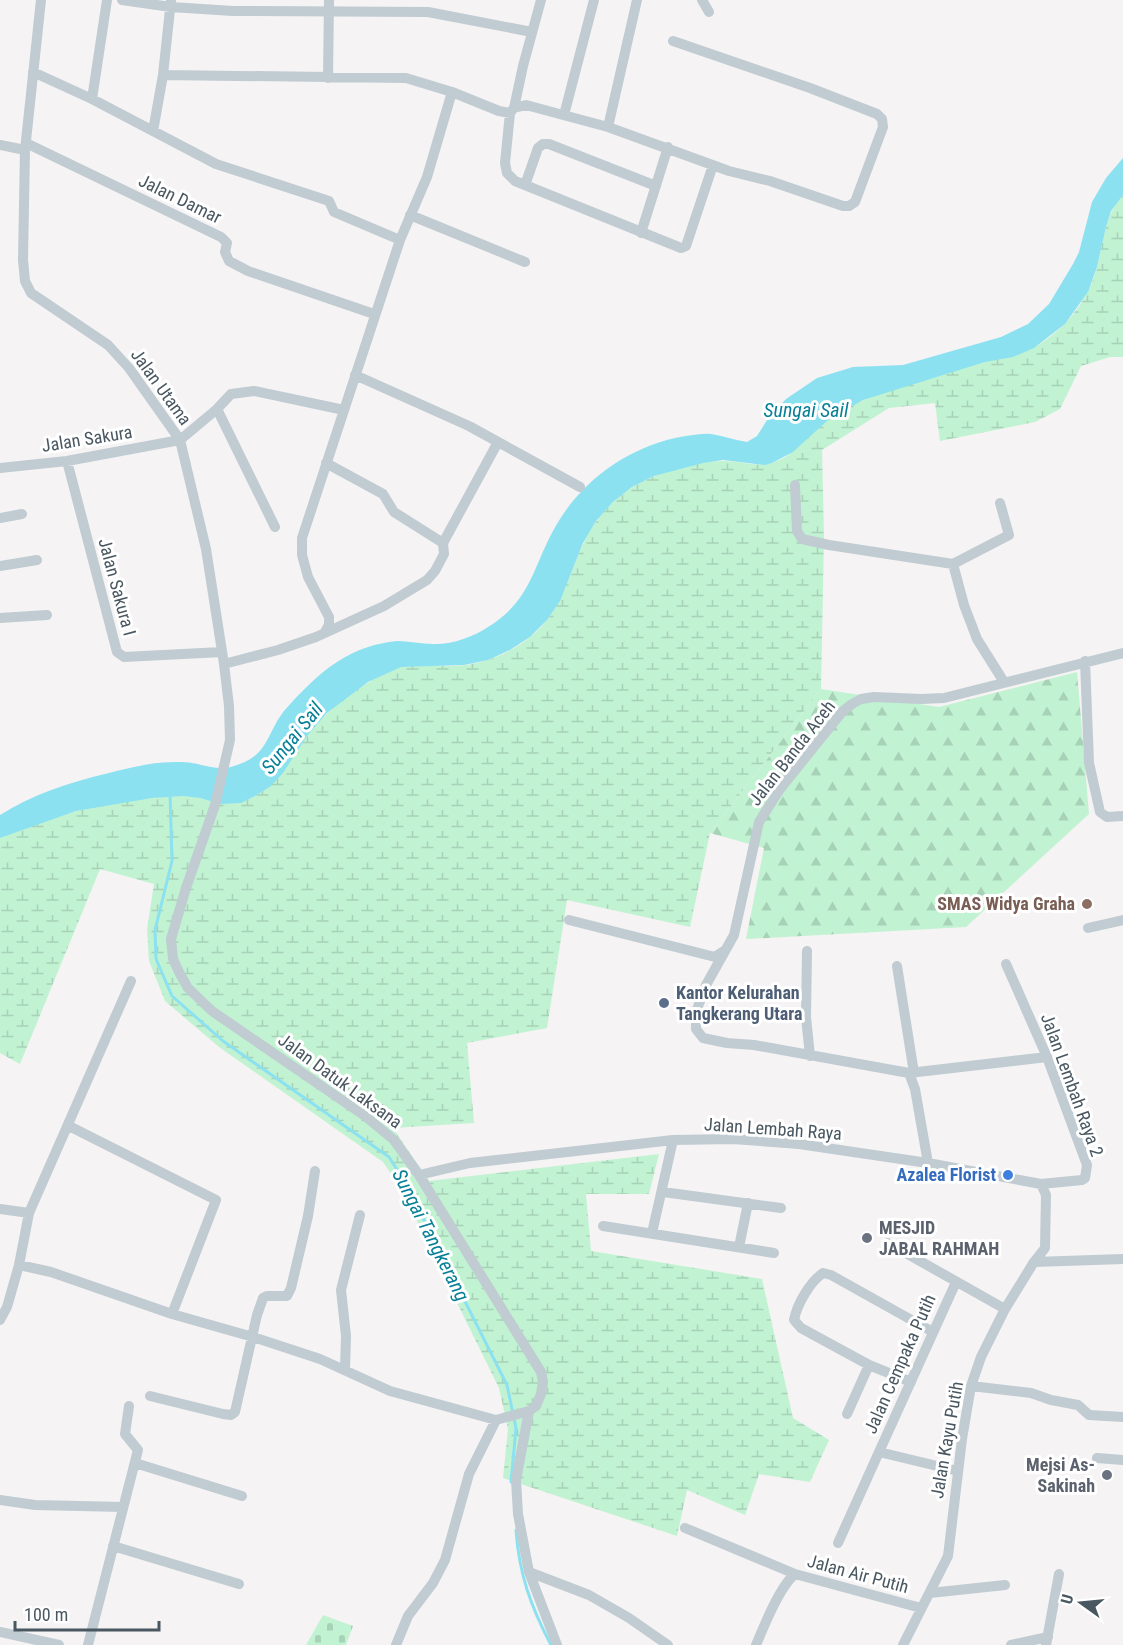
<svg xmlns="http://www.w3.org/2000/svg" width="1123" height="1645" font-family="'Roboto Condensed',sans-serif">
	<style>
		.forest { fill: url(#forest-firs) }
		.wetland { fill: url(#wetland-marsh) }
		.cemetery { fill: url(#cemetery-stones) }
		.water { fill: #8ce1f1 }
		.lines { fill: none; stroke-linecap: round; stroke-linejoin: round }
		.stream { stroke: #8ce1f1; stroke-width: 3 }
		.minor { stroke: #c0cbd2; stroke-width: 10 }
		.education-dot { fill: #8d6e63; stroke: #fff; stroke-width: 2 }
		.service-dot { fill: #5c6f8a; stroke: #fff; stroke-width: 2 }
		.shop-dot { fill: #3f7fe0; stroke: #fff; stroke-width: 2 }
		.worship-dot { fill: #6b7280; stroke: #fff; stroke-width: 2 }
		.labels { text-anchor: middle; stroke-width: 6; stroke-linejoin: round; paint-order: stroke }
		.street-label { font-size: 18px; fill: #495761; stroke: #fff }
		.education-label { font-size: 18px; font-weight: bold; fill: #785e54; stroke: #fff; text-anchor: end }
		.service-label { font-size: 18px; font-weight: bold; fill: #4e5e75; stroke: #fff; text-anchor: start }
		.shop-label { font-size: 18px; font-weight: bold; fill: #366cbe; stroke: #fff; text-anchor: end }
		.worship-label { font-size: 18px; font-weight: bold; fill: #5b616d; stroke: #fff; text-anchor: start }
		.water-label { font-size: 20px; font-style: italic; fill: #078097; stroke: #fff }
	</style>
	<defs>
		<pattern id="forest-firs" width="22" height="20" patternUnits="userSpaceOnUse" patternTransform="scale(1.5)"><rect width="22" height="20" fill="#c1f3d2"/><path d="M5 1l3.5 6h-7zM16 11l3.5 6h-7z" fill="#a7d2b7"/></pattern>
		<pattern id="wetland-marsh" width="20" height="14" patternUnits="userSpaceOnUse" patternTransform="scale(1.5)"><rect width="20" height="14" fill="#c1f3d2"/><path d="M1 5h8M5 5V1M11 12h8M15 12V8" fill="none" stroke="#a7d2b7"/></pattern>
		<pattern id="cemetery-stones" width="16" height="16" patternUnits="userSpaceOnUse" patternTransform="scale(1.5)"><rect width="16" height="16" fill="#c1f3d2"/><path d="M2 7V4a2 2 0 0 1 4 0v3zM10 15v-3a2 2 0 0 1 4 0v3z" fill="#a7d2b7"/></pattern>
	</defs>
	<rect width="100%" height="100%" fill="#f5f3f3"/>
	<!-- forest -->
	<path class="forest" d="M1077,672l12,142 -123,113 -220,12 18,-91 -54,-15 111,-144 118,18z"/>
	<!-- wetland -->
	<path class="wetland" d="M1123,195v162h-13l-29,9 -21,43 -25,13 -95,19 -5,-38 -46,5 -67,42 2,87 -3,152 -111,144 -20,94 -123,-27 -20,128 -80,15 7,80 -81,5 36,53 230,-27 -10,40h-63l5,57 171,28 31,139 36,22 -19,42 -51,-8 -14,41 -58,-25 -10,46 -174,-58 5,-49 -9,-41 -99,-201 -17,-25 -164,-115 -54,-46 -16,-40 -2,-32 7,-45 -54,-15 -80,195 -20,-11v-215c52,-25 126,-41 184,-42 21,0 41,13 62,4 35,-14 40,-38 61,-65 18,-21 40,-41 64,-54 10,-6 21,-12 32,-15 17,-3 33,0 50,0 30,-1 60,-13 83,-34 27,-26 33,-59 49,-92 10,-21 27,-39 46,-52 23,-15 67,-28 94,-27 16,0 33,7 49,1 17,-5 26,-18 38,-30 16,-14 34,-25 54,-33 15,-7 31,-10 47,-15 22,-7 45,-14 67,-21 29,-8 46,-7 71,-27 22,-17 39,-42 46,-69 7,-25 7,-53 26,-72z"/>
	<!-- cemetery -->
	<path class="cemetery" d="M323,1615l30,11 -7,19h-40z"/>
	<!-- water -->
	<path class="water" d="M1123,158v37l-12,16 -5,16 -9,40 -9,25 -23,32 -31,24 -21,9 -28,5 -122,38 -36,21 -34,31 -21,11 -7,2 -42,-5 -20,3 -49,13 -22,11 -19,15 -17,19 -13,22 -23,58 -13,19 -17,17 -20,13 -22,10 -24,5 -63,2 -33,15 -41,31 -20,23 -24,37 -12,13 -14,9 -16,8 -20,1 -21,-6 -17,-2 -31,2 -76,13 -76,27v-23c34,-21 70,-33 109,-42 24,-6 47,-12 72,-11 19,0 33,10 53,4 35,-10 32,-32 50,-55 15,-17 34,-37 53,-49 18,-12 39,-19 60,-21 12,0 24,3 36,3 18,1 40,-7 55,-17 42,-26 44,-57 65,-96 25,-47 70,-81 122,-93 12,-2 25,-5 36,-4 12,2 24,6 36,8l10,-6 12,-19 17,-18 31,-21 36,-11 50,-2 98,-28 27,-13 21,-20 24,-40 6,-12 13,-50 14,-24z"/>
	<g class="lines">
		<!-- stream -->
		<path class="stream" d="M170,794l2,67 -17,69 1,29 16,37 51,45 166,116 17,27 101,201 9,43 -5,54
			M516,1530c3,44 15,77 35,115"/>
		<!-- minor -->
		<path class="minor" d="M122,0l49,7 62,4 195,1 104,20
			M702,0l7,12
			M33,72l59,27 124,65 113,37 5,11 66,28
			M163,75l243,3 46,14 -25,85 -27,63 -98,298v17l6,22 21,40v8l-4,7
			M328,78l1,-78
			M452,92l47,19 11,2 4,-5 9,-42 18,-66
			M92,99l15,-99
			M514,108l12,-3 82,22 121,44 41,10 73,25h6l6,-4 28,-75 -1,-8 -5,-5 -67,-26 -137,-47
			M510,113l-5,50 2,10 8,8 166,67 5,-2 27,-81
			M564,115l30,-115
			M608,127l29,-127
			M153,131l10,-56 8,-75
			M26,143l195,94 6,6 -2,9 4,9 19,10 126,43
			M0,145l25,5
			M525,185l13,-37 5,-4h6l107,42
			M410,215l115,47
			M641,233l27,-86
			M355,375l114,51 111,61
			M217,409l58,118
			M67,461l50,191 7,5 98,-5
			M0,468l67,-7 113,-21 37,-31 14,-15 23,-3 90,19
			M795,485l2,46 5,8 27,6 124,19 56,-29 -9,-32
			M0,518l22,-4
			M443,543l55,-101
			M953,564l11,41 13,34 27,43
			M0,566l37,-6
			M0,618l47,-3
			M1085,661l4,102 11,49 7,5 16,-1
			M224,664l54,-14 38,-13 68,-31 43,-26 8,-9 9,-17 -1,-11 -49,-31 -11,-18 -57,-31
			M569,920l146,37 9,-6
			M1088,928l35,-8
			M807,951l-1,66 4,39
			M1006,964l41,93 40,108 -2,13 -3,2 -41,4
			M897,966l17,107
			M909,1073l138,-16
			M69,1126l147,74 -44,114
			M928,1163l-13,-74 -6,-16 -155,-28 -27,-2 -24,-5 -7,-9v-17l10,-27 28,-50 25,-113 21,-33 62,-77 10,-8 9,-5 13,-2 47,2 23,-1 179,-45
			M419,1175l51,-12 203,-23 60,-1 66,5 129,19 113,21 5,11 -1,53 -11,14 -29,47 -24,48 -10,29 -9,53 -14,117 -45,89
			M663,1192l118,16
			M0,1209l29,4
			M603,1226l171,27
			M652,1233l21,-93
			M888,1243l117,66
			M739,1247l9,-44
			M1034,1262l89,-3
			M19,1265l32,7 121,42 81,23 67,22 70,32 106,29 33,-9 7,-5 5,-12 2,-12 -2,-10 -122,-197 -25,-35 -29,-24 -153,-105 -24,-23 -8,-14 -7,-15 -2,-20 15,-51 29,-83 15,-65 -1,-34 -5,-42 -18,-115 -26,-109 -51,-72 -21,-23 -77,-52 -6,-12 -2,-21 2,-110 16,-150
			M956,1282l-77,170 79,19
			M0,1320l7,-13 12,-42 10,-52 102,-232
			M345,1369l1,-33 -5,-46 19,-75
			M911,1382l-42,-17 -68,-37 -7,-8c3,-16 16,-38 29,-47l8,2 102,57
			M971,1386l60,7 20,7 27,5 11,10 34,2
			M150,1396l73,18 8,1 4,-3 22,-97 6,-17 4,-2h20l4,-8 17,-72 7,-45
			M529,1411l-13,69 2,34 11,58 28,73
			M847,1414l22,-49
			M1097,1458l26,2
			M135,1463l107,33
			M0,1500l35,5 88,2
			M685,1528l110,46
			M838,1543l41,-91
			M113,1546l126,38
			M529,1572l60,23 40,23 39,27
			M930,1593l75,-8
			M0,1632l59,13
			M88,1645l50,-195 -13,-16 4,-28
			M396,1645l12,-29 25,-33 12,-23 24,-86 27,-54
			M756,1645c8,-19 24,-59 39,-71l126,34
			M1011,1645l37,-8
			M1046,1645l13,-71"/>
	</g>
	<!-- markers -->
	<circle class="education-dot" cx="1087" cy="904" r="6"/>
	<circle class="service-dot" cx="664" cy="1003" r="6"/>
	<circle class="shop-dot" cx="1008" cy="1175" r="6"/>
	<g class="worship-dot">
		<circle cx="867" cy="1238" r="6"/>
		<circle cx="1107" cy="1475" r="6"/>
	</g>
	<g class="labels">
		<!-- street labels -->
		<g class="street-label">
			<text transform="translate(180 199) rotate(26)" y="6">Jalan Damar</text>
			<text transform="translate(161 387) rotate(54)" y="6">Jalan Utama</text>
			<text transform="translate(87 439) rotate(-9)" y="6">Jalan Sakura</text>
			<text transform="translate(117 587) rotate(75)" y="6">Jalan Sakura I</text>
			<text transform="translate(792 753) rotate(-52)" y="6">Jalan Banda Aceh</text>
			<text transform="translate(340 1081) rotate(36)" y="6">Jalan Datuk Laksana</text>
			<text transform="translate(1072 1085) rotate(70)" y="6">Jalan Lembah Raya 2</text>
			<text transform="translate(773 1129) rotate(4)" y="6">Jalan Lembah Raya</text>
			<text transform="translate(900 1364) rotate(-66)" y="6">Jalan Cempaka Putih</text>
			<text transform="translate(947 1440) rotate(-80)" y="6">Jalan Kayu Putih</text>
			<text transform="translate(858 1574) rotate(15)" y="6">Jalan Air Putih</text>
		</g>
		<!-- education labels -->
		<g class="education-label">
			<text x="1075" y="910">SMAS Widya Graha</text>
		</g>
		<!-- service labels -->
		<g class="service-label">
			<text x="676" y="999">Kantor Kelurahan<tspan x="676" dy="21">Tangkerang Utara</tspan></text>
		</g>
		<!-- shop labels -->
		<g class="shop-label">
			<text x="996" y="1181">Azalea Florist</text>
		</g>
		<!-- worship labels -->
		<g class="worship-label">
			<text x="879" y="1234">MESJID<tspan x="879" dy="21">JABAL RAHMAH</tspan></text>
			<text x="1095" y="1471" text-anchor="end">Mejsi As-<tspan x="1095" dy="21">Sakinah</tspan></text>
		</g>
		<!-- water labels -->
		<g class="water-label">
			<text x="806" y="417">Sungai Sail</text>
			<text transform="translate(292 738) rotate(-51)" y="7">Sungai Sail</text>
			<text transform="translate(431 1235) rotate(63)" y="7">Sungai Tangkerang</text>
		</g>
	</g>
	<!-- north arrow -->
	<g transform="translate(1081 1603) rotate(285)" stroke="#ffffff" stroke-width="4.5" paint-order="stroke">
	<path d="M0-4.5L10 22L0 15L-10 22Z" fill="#495761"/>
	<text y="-9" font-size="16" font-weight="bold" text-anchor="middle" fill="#495761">U</text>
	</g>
	<!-- scale -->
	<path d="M15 1621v9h144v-9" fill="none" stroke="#495761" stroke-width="3"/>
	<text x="24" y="1621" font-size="18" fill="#495761" stroke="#ffffff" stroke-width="4.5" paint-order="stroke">100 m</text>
</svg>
